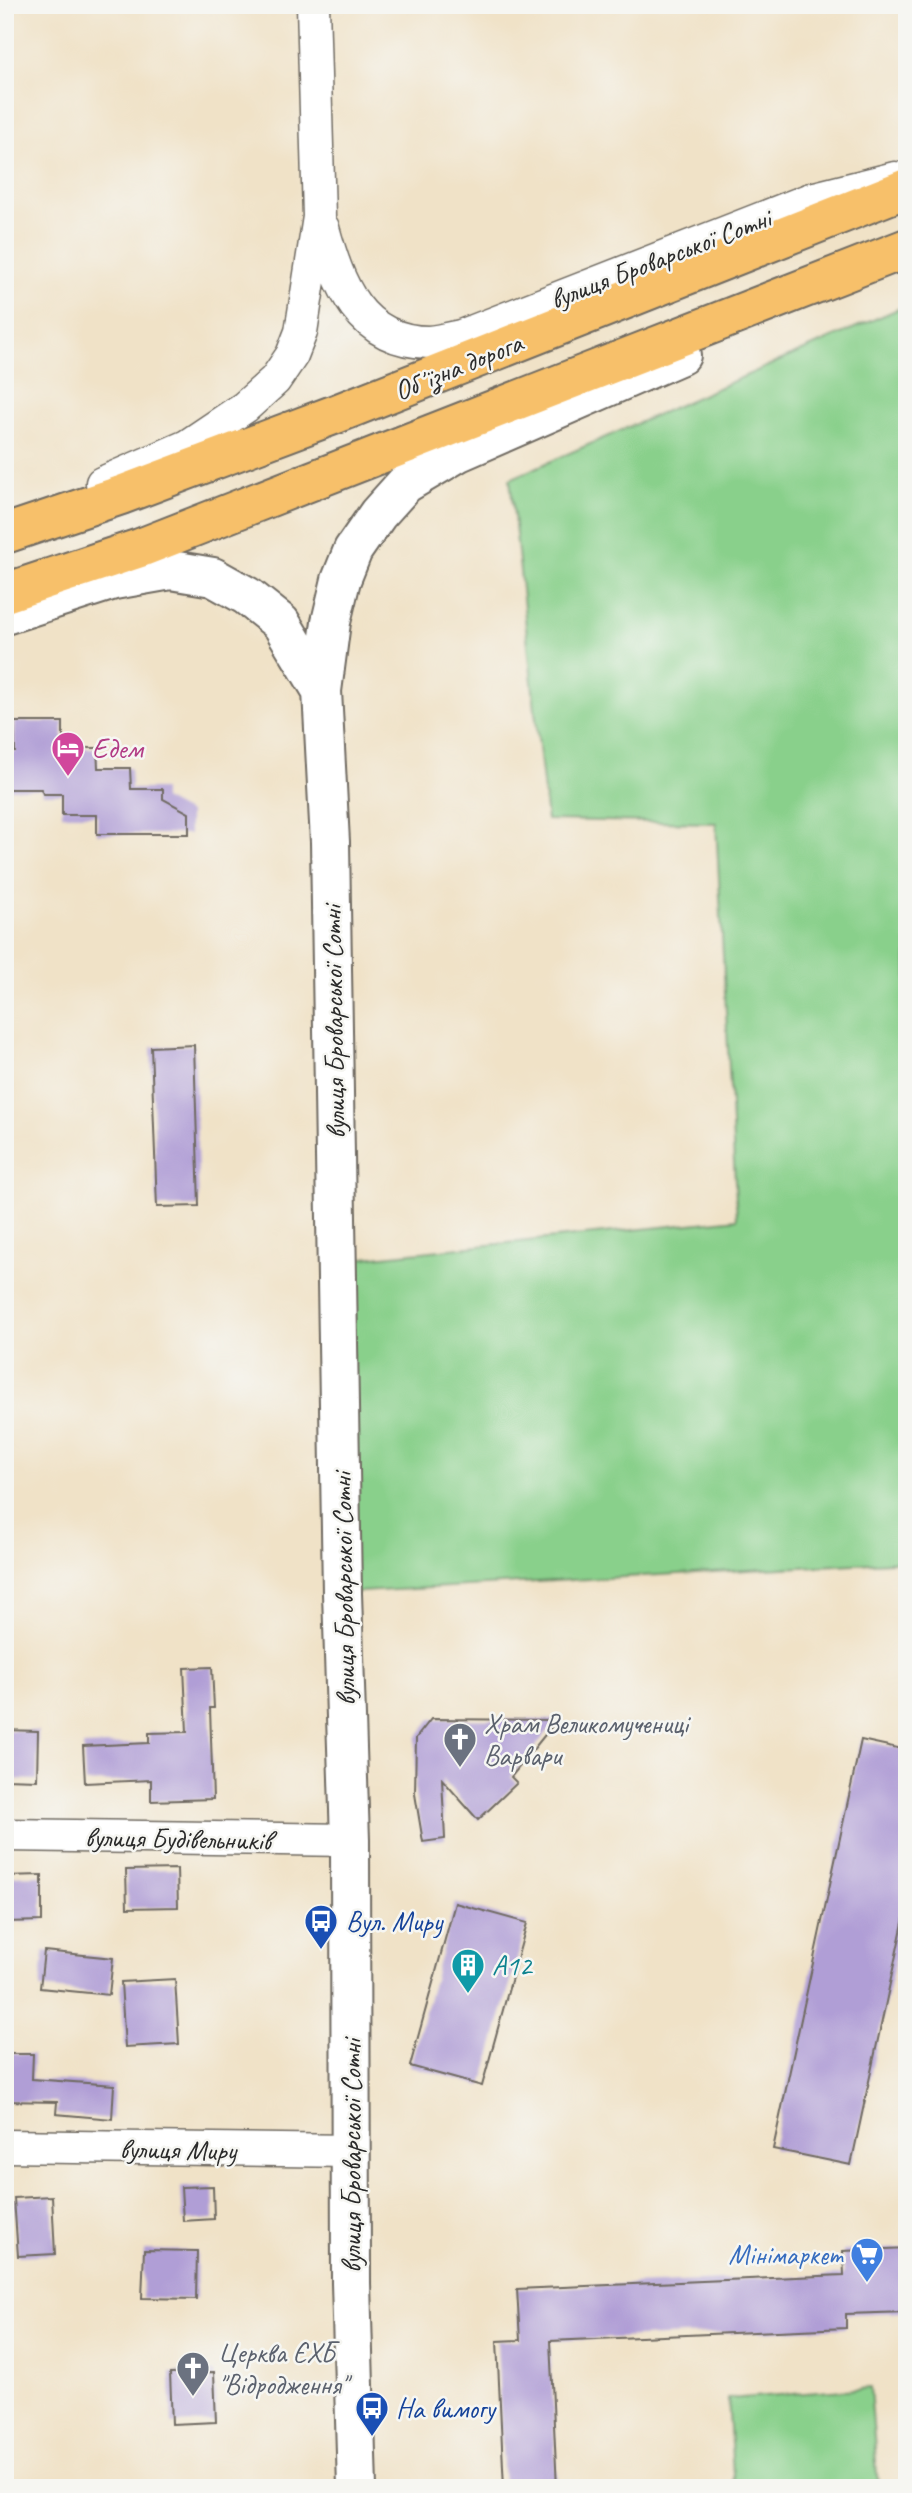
<svg xmlns="http://www.w3.org/2000/svg" width="912" height="2493" font-family="Caveat,sans-serif">
	<style>
		.green { fill: #89d08b; stroke: #5a7e5b; stroke-width: 2 }
		.building { fill: #b09ed6 }
		.lines { fill: none; stroke-linecap: round; stroke-linejoin: round }
		.minor-casing { stroke: #706b62; stroke-width: 35 }
		.tertiary-casing { stroke: #706b62; stroke-width: 42 }
		.trunk-casing { stroke: #706b62; stroke-width: 42 }
		.minor { stroke: #fff; stroke-width: 32 }
		.tertiary { stroke: #fff; stroke-width: 38 }
		.trunk { stroke: #f7c06b; stroke-width: 38 }
		.labels { text-anchor: middle; stroke-width: 5; stroke-linejoin: round; paint-order: stroke }
		.street-label { font-size: 28px; fill: #2b2b2b; stroke: #f6f6f2 }
		.hotel-label { font-size: 28px; fill: #b23c85; stroke: #f6f6f2; text-anchor: start }
		.worship-label { font-size: 28px; fill: #5b616d; stroke: #f6f6f2; text-anchor: start }
		.transit-label { font-size: 28px; fill: #164399; stroke: #f6f6f2; text-anchor: start }
		.culture-label { font-size: 28px; fill: #0d838f; stroke: #f6f6f2; text-anchor: start }
		.shop-label { font-size: 28px; fill: #366cbe; stroke: #f6f6f2; text-anchor: end }
	</style>
	<rect width="100%" height="100%" fill="#f6f6f2"/>
	<filter id="ink" filterUnits="userSpaceOnUse"><feTurbulence type="fractalNoise" baseFrequency=".0143" numOctaves="2"/><feDisplacementMap in="SourceGraphic" scale="14" xChannelSelector="R" yChannelSelector="G"/><feConvolveMatrix kernelMatrix="1 2 1 2 8 2 1 2 1" color-interpolation-filters="sRGB"/></filter>
	<filter id="wash" filterUnits="userSpaceOnUse"><feTurbulence type="fractalNoise" baseFrequency=".00686" numOctaves="4" result="noise"/><feDisplacementMap in="SourceGraphic" scale="28" xChannelSelector="R" yChannelSelector="G"/><feGaussianBlur stdDeviation="1.57" result="paint"/><feColorMatrix in="noise" values="0 0 0 0 0 0 0 0 0 0 0 0 0 0 0 0 0 1.4 0 .05"/><feComposite in="paint" operator="in"/></filter>
	<g filter="url(#wash)">
		<rect width="100%" height="100%" fill="#f0e2c7"/>
		<!-- green -->
		<path class="green" d="M907,305v1256l-565,32 13,-334 382,-40 -21,-396 -169,-3 -37,-341z
			M870,2388l8,99 -144,1 -6,-89z"/>
		<g id="blocks">
			<!-- building -->
			<path class="building" d="M14,722h49v26h34l1,20h32l1,21h32v10l26,14v21h-92v-19h-35v-21h-19l-2,-5h-36v-37h10z
				M194,1045l5,161 -42,1 -6,-160z
				M212,1667l2,41h-4l3,91 -62,2v-21l-66,3 -2,-37 66,-3v-10l38,-1 -3,-64z
				M431,1719l126,1 -46,57 6,6 -39,37 -36,-41 3,60 -22,3 -8,-48 1,-56z
				M5,1730l33,1 -1,49 -32,-1z
				M861,1740l46,10v154l-56,261 -78,-16z
				M177,1869l1,38 -51,1 -1,-38z
				M42,1875v46l-37,1v-46z
				M455,1903l72,20 -45,163 -72,-20z
				M44,1951l69,7 -4,37 -69,-7z
				M175,1979l4,65 -54,3 -4,-65z
				M5,2054h28l-1,25 82,6 -2,34 -56,-5 1,-12 -52,-1z
				M213,2186l1,33 -31,2 -2,-34z
				M52,2196l3,58 -37,2 -4,-58z
				M907,2248v64l-61,2v14l-296,13 7,147h-53l-7,-147 23,-1 -3,-51 327,-14 -1,-24z
				M144,2250l53,1 -1,48 -54,-1z
				M214,2372l2,50 -44,2 -2,-51z"/>
		</g>
	</g>
	<g filter="url(#ink)">
		<use href="#blocks" fill-opacity="0" stroke="#706b62" stroke-width="2"/>
		<g class="lines">
			<defs>
				<path id="minor" d="M323,228c15,55 36,114 106,114 10,-1 22,-4 32,-6l350,-137 84,-21
					M102,483l85,-37 58,-39 30,-27 17,-25 9,-23 18,-115 -6,-212
					M5,1835l345,5
					M5,2146l345,5"/>
				<path id="tertiary" d="M5,615l109,-35 57,-10 42,7 34,19 34,27 41,68
					M357,2488l-6,-205 -1,-443 -8,-247 -12,-751 -8,-151 9,-69 10,-42 12,-30 25,-36 27,-30 54,-32 222,-97"/>
				<path id="trunk" d="M5,534l116,-39 215,-81 571,-226
					M5,593l135,-45 767,-300"/>
			</defs>
			<!-- minor casing -->
			<use href="#minor" class="minor-casing"/>
			<!-- tertiary casing -->
			<use href="#tertiary" class="tertiary-casing"/>
			<!-- trunk casing -->
			<use href="#trunk" class="trunk-casing"/>
			<!-- minor -->
			<use href="#minor" class="minor"/>
			<!-- tertiary -->
			<use href="#tertiary" class="tertiary"/>
			<!-- trunk -->
			<use href="#trunk" class="trunk"/>
		</g>
	</g>
	<!-- icons -->
	<defs>
		<symbol id="hotel-pin" viewBox="-11 -11 22 30"><path d="M0 17L-7.5 6A9.5 9.5 0 1 1 7.5 6Z" fill="#d1479c" stroke="#f6f6f2"/><path d="M-6-4.5h1.5V1H6V5H4.5V3h-9V5H-6ZM-4 0a1.8 1.8 0 1 1 3.6 0ZM.5 0V-2.5h3Q6-2.5 6 0Z" fill="#fff"/></symbol>
		<symbol id="church-pin" viewBox="-11 -11 22 30"><path d="M0 17L-7.5 6A9.5 9.5 0 1 1 7.5 6Z" fill="#6b7280" stroke="#f6f6f2"/><path d="M-1.2-6h2.4v3.5h3.3v2.4h-3.3V6h-2.4V-.1h-3.3v-2.4h3.3Z" fill="#fff"/></symbol>
		<symbol id="bus-pin" viewBox="-11 -11 22 30"><path d="M0 17L-7.5 6A9.5 9.5 0 1 1 7.5 6Z" fill="#1a4fb4" stroke="#f6f6f2"/><path d="M-5-6H5V4H4V6H2V4H-2V6H-4V4H-5ZM-3.5-4V0h7V-4ZM-3.5 1.2v1.5H-2V1.2ZM2 1.2v1.5H3.5V1.2Z" fill="#fff"/></symbol>
		<symbol id="building-pin" viewBox="-11 -11 22 30"><path d="M0 17L-7.5 6A9.5 9.5 0 1 1 7.5 6Z" fill="#0f9aa8" stroke="#f6f6f2"/><path d="M-4-6H4V6H1V3H-1V6H-4ZM-2.5-4.3h1.7v1.8h-1.7ZM.8-4.3h1.7v1.8H.8ZM-2.5-1h1.7V.8h-1.7ZM.8-1h1.7V.8H.8Z" fill="#fff"/></symbol>
		<symbol id="supermarket-pin" viewBox="-11 -11 22 30"><path d="M0 17L-7.5 6A9.5 9.5 0 1 1 7.5 6Z" fill="#3f7fe0" stroke="#f6f6f2"/><path d="M-6-5.5h2.5l.6 2H6L4.5 2H-2.5L-4.4-4H-6ZM-1.5 3.2a1.3 1.3 0 1 0 .1 0ZM3 3.2a1.3 1.3 0 1 0 .1 0Z" fill="#fff"/></symbol>
	</defs>
	<g fill-rule="evenodd">
		<use href="#hotel-pin" x="49" y="729" width="38" height="52"/>
		<use href="#church-pin" x="441" y="1720" width="38" height="52"/>
		<use href="#bus-pin" x="302" y="1902" width="38" height="52"/>
		<use href="#building-pin" x="449" y="1946" width="38" height="52"/>
		<use href="#supermarket-pin" x="848" y="2235" width="38" height="52"/>
		<use href="#church-pin" x="174" y="2349" width="38" height="52"/>
		<use href="#bus-pin" x="353" y="2389" width="38" height="52"/>
	</g>
	<g class="labels">
		<!-- street labels -->
		<g class="street-label">
			<text transform="translate(660 258) rotate(-21)" y="10">вулиця Броварської Сотні</text>
			<text transform="translate(458 366) rotate(-22)" y="10">Обʼїзна дорога</text>
			<text transform="translate(333 1022) rotate(-91)" y="10">вулиця Броварської Сотні</text>
			<text transform="translate(343 1589) rotate(-91)" y="10">вулиця Броварської Сотні</text>
			<text transform="translate(178 1838) rotate(1)" y="10">вулиця Будівельників</text>
			<text transform="translate(178 2149) rotate(1)" y="10">вулиця Миру</text>
			<text transform="translate(351 2156) rotate(-90)" y="10">вулиця Броварської Сотні</text>
		</g>
		<!-- hotel labels -->
		<g class="hotel-label">
			<text x="92" y="758">Едем</text>
		</g>
		<!-- worship labels -->
		<g class="worship-label">
			<text x="484" y="1733">Храм Великомучениці<tspan x="484" dy="32">Варвари</tspan></text>
			<text x="218" y="2362">Церква ЄХБ<tspan x="218" dy="32">"Відродження"</tspan></text>
		</g>
		<!-- transit labels -->
		<g class="transit-label">
			<text x="346" y="1931">Вул. Миру</text>
			<text x="396" y="2418">На вимогу</text>
		</g>
		<!-- culture labels -->
		<g class="culture-label">
			<text x="492" y="1975">А12</text>
		</g>
		<!-- shop labels -->
		<g class="shop-label">
			<text x="842" y="2264">Мінімаркет</text>
		</g>
	</g>
	<!-- margin -->
	<rect width="912" height="2493" fill="none" stroke="#f6f6f2" stroke-width="28"/>
</svg>
